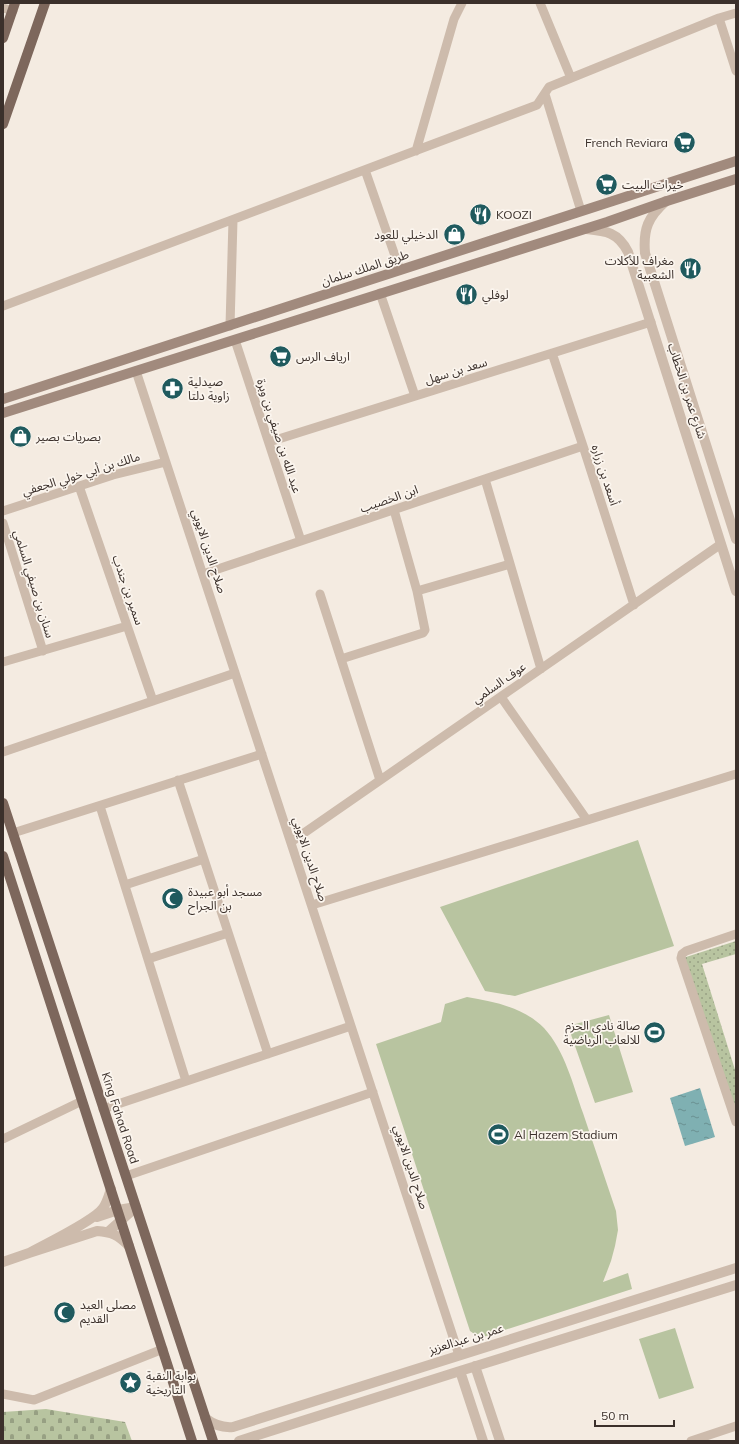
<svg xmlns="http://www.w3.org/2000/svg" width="739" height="1444" font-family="Mulish,'Noto Sans Arabic',sans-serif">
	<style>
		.grass { fill: #b8c4a0 }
		.cemetery { fill: url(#cemetery-stones) }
		.park { fill: url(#park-dots) }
		.water { fill: url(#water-ripples) }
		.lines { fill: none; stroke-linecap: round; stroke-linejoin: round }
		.minor { stroke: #cdbbac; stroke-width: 9 }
		.tertiary { stroke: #cdbbac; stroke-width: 10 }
		.secondary { stroke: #a18a7d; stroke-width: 10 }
		.primary { stroke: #7d675c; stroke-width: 10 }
		.labels { text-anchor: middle; stroke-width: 3.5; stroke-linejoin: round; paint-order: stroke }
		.poi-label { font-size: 12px; fill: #3b302b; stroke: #fbf5ee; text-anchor: start }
		.street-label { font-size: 12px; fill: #3b302b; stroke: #fbf5ee }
	</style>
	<defs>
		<pattern id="cemetery-stones" width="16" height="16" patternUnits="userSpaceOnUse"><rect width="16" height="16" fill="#b8c4a0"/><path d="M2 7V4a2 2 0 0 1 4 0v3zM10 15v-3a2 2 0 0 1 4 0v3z" fill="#97a083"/></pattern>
		<pattern id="park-dots" width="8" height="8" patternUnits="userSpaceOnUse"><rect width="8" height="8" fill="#b8c4a0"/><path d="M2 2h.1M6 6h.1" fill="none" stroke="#97a083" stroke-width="1.8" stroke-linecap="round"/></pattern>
		<pattern id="water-ripples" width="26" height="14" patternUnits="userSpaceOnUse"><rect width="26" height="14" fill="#7fb0b2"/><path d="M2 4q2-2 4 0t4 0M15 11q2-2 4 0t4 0" fill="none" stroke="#699091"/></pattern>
	</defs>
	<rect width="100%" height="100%" fill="#f4ebe1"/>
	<!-- grass -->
	<path class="grass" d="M638,840l36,106 -159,50 -30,-5 -45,-84z
		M467,997c28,5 56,10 77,31 21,23 29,57 39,85 11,33 22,65 33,98l2,19 -3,16 -4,15 -8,21 25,-9 4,16 -152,49 -10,-7 -94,-287 65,-22 4,-18z
		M609,1015l24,77 -38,11 -27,-77z
		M675,1328l19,60 -35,11 -20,-60z"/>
	<!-- cemetery -->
	<path class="cemetery" d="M46,1409l79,13 7,19h-129v-29z"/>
	<!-- park -->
	<path class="park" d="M736,941v13l-34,10 34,109v53l-53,-168z"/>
	<!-- water -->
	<path class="water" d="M700,1088l15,49 -30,9 -15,-48z"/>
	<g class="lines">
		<!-- minor -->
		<path class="minor" d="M540,3l31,75
			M3,8l10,3
			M719,18l17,53
			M545,94l36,117
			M416,151l38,-132 8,-16
			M365,170l35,100
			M380,293l35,103
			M3,306l534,-201 12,-18 170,-69 17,-5
			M230,326l3,-106
			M235,340l66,201
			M552,353l31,93 51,159
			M136,371l323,984
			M269,442l382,-120
			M485,479l56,190
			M79,486l74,215
			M394,510l23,81 93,-27
			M3,511l110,-36 53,-13
			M3,523l40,128
			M203,574l380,-128
			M320,594l60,186
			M341,659l82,-26 2,-3 -8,-39
			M3,662l124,-36
			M501,697l86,123
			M3,752l232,-79
			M178,780l90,274
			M100,806l86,275
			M13,833l249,-79
			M291,842l430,-298
			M125,885l79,-26
			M312,905l424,-131
			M736,934l-50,17 -4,3 -1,4 55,164
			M148,959l80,-26
			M103,1109l248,-83
			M3,1139l79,-38
			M126,1176l247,-84
			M3,1394l31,6 129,-51
			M691,1441l45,-15"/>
		<!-- tertiary -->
		<path class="tertiary" d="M666,201c-18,16 -23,28 -21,52l91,286
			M586,229c20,2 32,3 42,23l108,339
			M111,1189c-2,6 -4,14 -8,19 -9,13 -58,36 -74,45l68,-22c15,1 21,4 32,15
			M97,1217l21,-7 18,-3 -28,25
			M3,1262l26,-9
			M475,1366l25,75
			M460,1371l23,70
			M205,1418c9,7 17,10 28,9l503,-159
			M239,1441l221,-70 276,-86"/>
		<!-- secondary -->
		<path class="secondary" d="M3,399l733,-238
			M3,413l604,-191 60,-21 69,-22"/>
		<!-- primary -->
		<path class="primary" d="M3,38l12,-35
			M3,124l42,-121
			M3,803l210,638
			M3,856l189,585"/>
	</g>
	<!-- icons -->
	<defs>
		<symbol id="supermarket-disc" viewBox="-11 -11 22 22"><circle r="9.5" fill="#1f5a5e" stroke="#fbf5ee"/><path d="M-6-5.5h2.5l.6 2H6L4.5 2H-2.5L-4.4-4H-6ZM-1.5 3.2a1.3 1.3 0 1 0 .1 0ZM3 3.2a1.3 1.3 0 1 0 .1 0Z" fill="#fff"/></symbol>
		<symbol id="restaurant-disc" viewBox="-11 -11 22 22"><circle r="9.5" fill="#1f5a5e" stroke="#fbf5ee"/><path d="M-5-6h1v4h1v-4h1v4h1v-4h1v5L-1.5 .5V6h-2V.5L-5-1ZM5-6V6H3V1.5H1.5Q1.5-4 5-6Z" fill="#fff"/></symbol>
		<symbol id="shop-disc" viewBox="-11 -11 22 22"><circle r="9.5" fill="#1f5a5e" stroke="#fbf5ee"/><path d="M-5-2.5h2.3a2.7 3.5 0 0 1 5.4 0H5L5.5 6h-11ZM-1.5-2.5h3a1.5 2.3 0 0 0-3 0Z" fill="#fff"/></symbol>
		<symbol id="pharmacy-disc" viewBox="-11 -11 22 22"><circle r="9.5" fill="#1f5a5e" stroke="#fbf5ee"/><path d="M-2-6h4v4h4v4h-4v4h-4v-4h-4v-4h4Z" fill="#fff"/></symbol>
		<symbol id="mosque-disc" viewBox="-11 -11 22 22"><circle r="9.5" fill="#1f5a5e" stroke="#fbf5ee"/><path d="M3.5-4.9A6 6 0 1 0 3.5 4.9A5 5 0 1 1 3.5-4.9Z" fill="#fff"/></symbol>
		<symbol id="stadium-disc" viewBox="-11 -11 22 22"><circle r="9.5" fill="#1f5a5e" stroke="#fbf5ee"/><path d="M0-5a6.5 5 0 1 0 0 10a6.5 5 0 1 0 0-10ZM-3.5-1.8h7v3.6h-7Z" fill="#fff"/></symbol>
		<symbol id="sight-disc" viewBox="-11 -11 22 22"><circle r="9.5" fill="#1f5a5e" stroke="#fbf5ee"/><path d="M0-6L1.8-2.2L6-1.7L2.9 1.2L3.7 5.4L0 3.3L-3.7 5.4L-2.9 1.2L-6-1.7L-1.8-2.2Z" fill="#fff"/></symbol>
	</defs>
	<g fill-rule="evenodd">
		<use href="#supermarket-disc" x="672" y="130" width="25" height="25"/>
		<use href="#supermarket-disc" x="594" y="172" width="25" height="25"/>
		<use href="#restaurant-disc" x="468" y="202" width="25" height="25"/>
		<use href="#shop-disc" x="442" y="222" width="25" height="25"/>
		<use href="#restaurant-disc" x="678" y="256" width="25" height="25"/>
		<use href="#restaurant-disc" x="454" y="282" width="25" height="25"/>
		<use href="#supermarket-disc" x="268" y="344" width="25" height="25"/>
		<use href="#pharmacy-disc" x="160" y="376" width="25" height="25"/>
		<use href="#shop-disc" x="8" y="424" width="25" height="25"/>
		<use href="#mosque-disc" x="160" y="886" width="25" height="25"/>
		<use href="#stadium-disc" x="642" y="1020" width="25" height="25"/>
		<use href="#stadium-disc" x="486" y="1122" width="25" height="25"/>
		<use href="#mosque-disc" x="52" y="1300" width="25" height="25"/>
		<use href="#sight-disc" x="118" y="1370" width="25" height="25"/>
	</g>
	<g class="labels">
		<!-- poi labels -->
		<g class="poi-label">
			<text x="668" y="147" text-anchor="end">French Reviara</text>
			<text x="622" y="189">خيرات البيت</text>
			<text x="496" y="219">KOOZI</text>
			<text x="438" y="239" text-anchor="end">الدخيلي للعود</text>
			<text x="674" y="265" text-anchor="end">مغراف للأكلات<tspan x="674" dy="14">الشعبية</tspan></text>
			<text x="482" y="299">لوفلي</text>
			<text x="296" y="361">ارياف الرس</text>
			<text x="188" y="386">صيدلية<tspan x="188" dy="14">زاوية دلتا</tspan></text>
			<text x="36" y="441">بصريات بصير</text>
			<text x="188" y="896">مسجد أبو عبيدة<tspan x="188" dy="14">بن الجراح</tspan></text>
			<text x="640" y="1030" text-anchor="end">صالة نادي الحزم<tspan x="640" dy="14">للالعاب الرياضية</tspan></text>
			<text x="514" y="1139">Al Hazem Stadium</text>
			<text x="80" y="1309">مصلى العيد<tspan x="80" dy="14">القديم</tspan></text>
			<text x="146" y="1380">بوابة النقبة<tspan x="146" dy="14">التاريخية</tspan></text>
		</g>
		<!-- street labels -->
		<g class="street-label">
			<text transform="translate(365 268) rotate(-18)" y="4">طريق الملك سلمان</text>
			<text transform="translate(456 371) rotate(-17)" y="4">سعد بن سهل</text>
			<text transform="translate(687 391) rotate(72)" y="4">شارع عمر بن الخطاب</text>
			<text transform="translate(279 436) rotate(72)" y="4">عبد الله بن صيفي بن وبرة</text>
			<text transform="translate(81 474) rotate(-17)" y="4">مالك بن أبي خولي الجعفي</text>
			<text transform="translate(605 475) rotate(72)" y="4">أسعد بن زراره</text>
			<text transform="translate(389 499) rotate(-19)" y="4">ابن الخصيب</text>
			<text transform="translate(209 551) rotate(72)" y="4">صلاح الدين الايوبي</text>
			<text transform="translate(34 584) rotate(73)" y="4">سنان بن صيفي السلمي</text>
			<text transform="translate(128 590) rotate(71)" y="4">سمير بن جندب</text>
			<text transform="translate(499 683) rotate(-35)" y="4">عوف السلمي</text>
			<text transform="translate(310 859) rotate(72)" y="4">صلاح الدين الايوبي</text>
			<text transform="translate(120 1118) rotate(72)" y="4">King Fahad Road</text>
			<text transform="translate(411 1167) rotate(72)" y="4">صلاح الدين الايوبي</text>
			<text transform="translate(466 1339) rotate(-17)" y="4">عمر بن عبدالعزيز</text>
		</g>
	</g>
	<!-- border -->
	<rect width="739" height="1444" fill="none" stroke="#3b302b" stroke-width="8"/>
	<!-- scale -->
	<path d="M595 1420v6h79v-6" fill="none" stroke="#3b302b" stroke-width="2"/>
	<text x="601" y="1420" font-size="12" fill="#3b302b" stroke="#fbf5ee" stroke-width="3" paint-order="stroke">50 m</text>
</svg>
